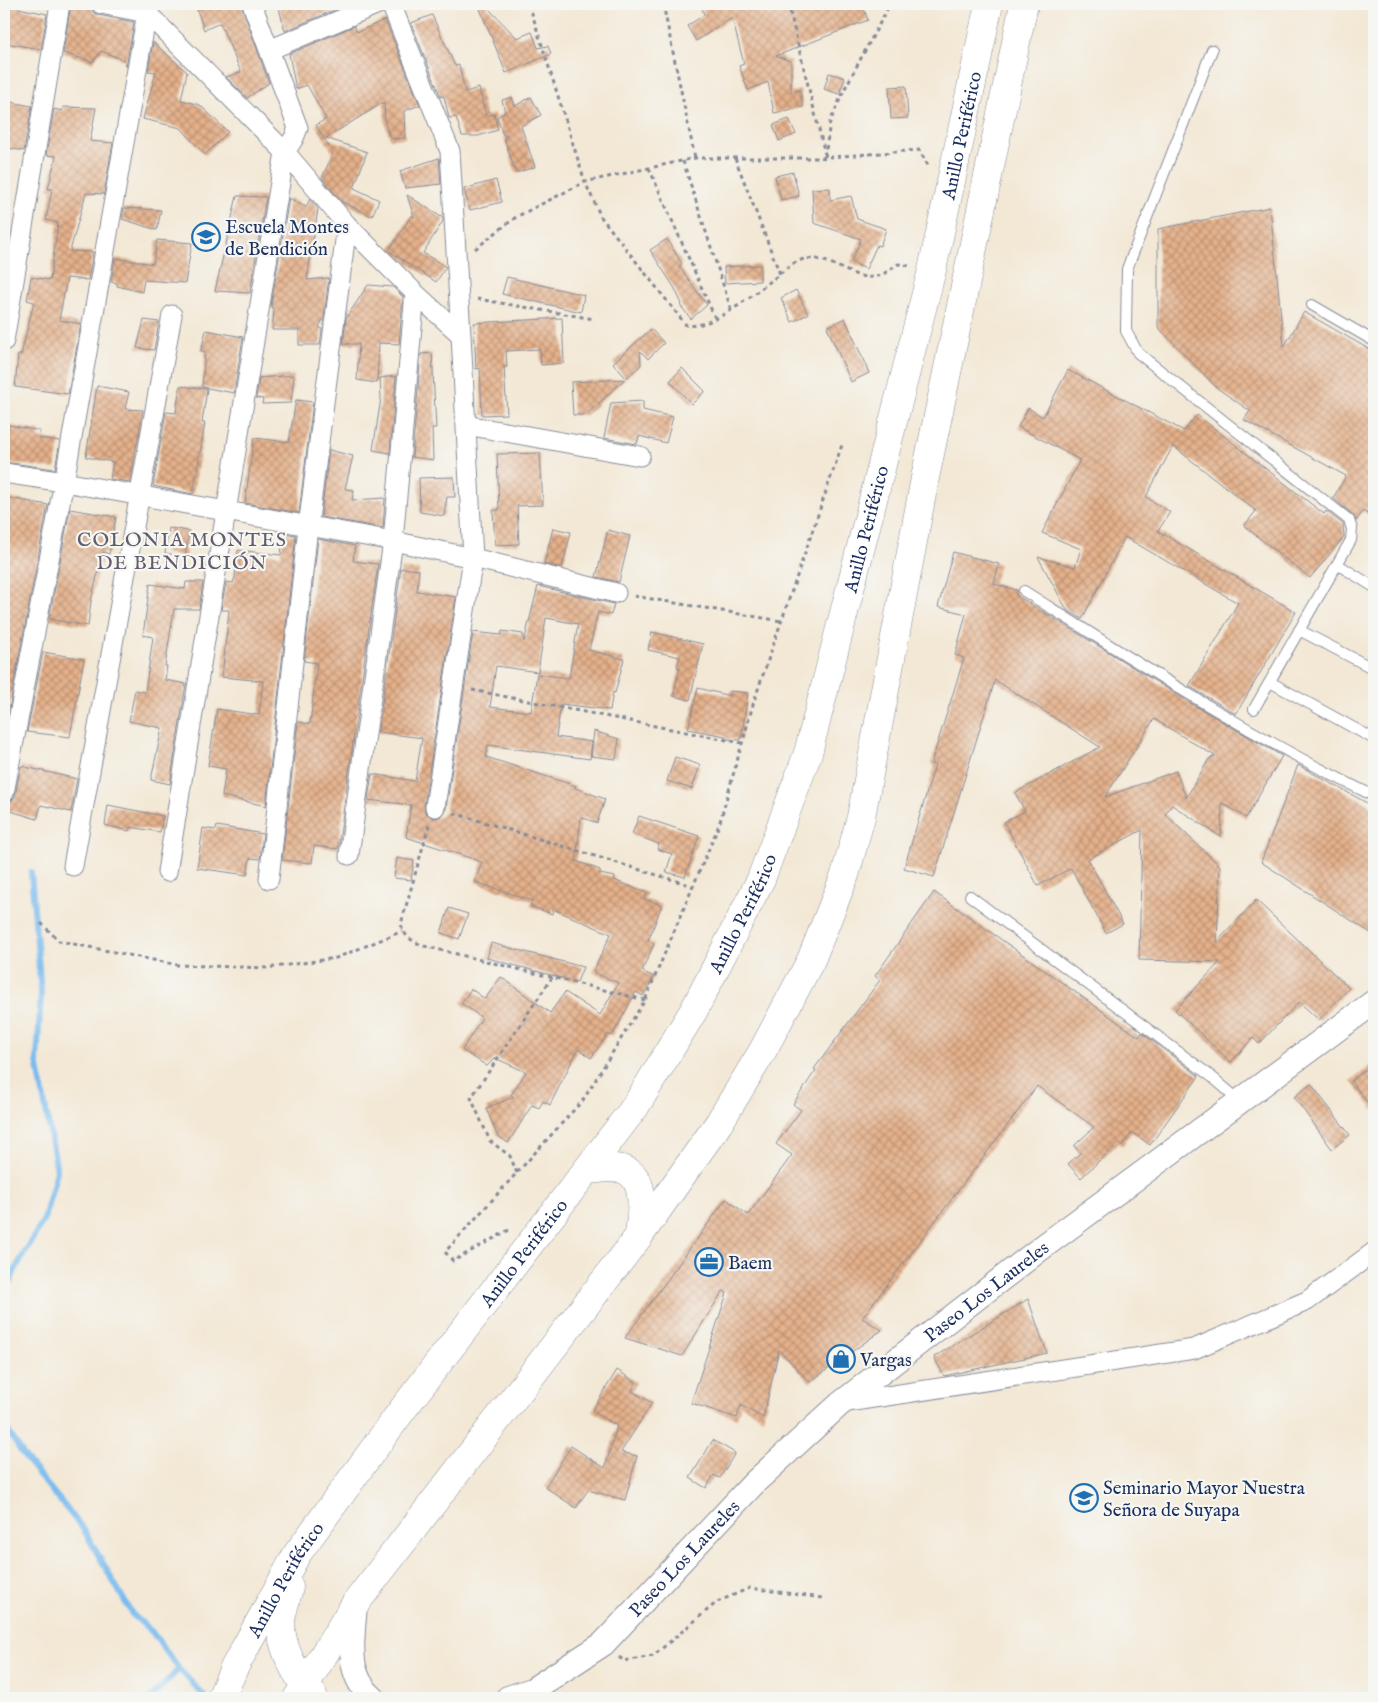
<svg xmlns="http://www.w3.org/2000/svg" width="1378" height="1702" font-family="'IM FELL English',serif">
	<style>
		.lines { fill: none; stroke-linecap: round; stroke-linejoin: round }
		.stream { stroke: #7abcef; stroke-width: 6 }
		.building { fill: url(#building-cross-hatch); fill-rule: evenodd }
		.service-casing { stroke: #878c9a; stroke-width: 12 }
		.minor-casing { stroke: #878c9a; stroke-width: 21 }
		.tertiary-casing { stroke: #878c9a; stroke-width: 26 }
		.trunk-casing { stroke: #878c9a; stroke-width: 29 }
		.path { stroke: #878c9a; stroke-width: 3; stroke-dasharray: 4 4; stroke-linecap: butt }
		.service { stroke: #fff; stroke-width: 10 }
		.minor { stroke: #fff; stroke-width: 19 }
		.tertiary { stroke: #fff; stroke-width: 24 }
		.trunk { stroke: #fff; stroke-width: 28 }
		.labels { text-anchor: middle; stroke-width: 4.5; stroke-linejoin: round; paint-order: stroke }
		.street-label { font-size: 19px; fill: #1b2f5e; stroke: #f6f6f2 }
		.poi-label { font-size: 19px; fill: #1b2f5e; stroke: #f6f6f2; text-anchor: start }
		.neighbourhood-label { font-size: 20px; letter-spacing: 1px; fill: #625c6d; stroke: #f6f6f2 }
	</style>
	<defs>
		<pattern id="building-cross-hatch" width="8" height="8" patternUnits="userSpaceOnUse" patternTransform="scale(1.25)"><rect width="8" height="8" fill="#e5b18a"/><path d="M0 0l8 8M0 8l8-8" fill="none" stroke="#b99074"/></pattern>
	</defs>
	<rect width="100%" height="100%" fill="#f6f6f2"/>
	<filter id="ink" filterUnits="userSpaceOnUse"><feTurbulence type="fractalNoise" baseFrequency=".02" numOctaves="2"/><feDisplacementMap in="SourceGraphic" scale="10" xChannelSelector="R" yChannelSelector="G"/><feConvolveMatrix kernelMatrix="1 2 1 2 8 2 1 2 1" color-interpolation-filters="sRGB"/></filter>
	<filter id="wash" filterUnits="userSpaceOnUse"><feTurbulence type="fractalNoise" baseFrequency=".0096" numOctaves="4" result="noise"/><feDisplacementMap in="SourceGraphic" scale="20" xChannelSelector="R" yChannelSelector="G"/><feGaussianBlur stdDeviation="1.12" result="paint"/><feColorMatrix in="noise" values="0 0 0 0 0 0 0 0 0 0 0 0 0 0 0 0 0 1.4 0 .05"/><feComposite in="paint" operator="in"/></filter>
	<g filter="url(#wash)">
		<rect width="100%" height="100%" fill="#f3e8d5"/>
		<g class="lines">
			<!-- stream -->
			<path class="stream" d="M4,1296l12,-28 28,-49 13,-48 -20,-110 4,-68 -10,-121
				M4,1425l22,34 58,71 48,84 20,18 27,37 27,29
				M151,1698l28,-29"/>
		</g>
		<g id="blocks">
			<!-- building -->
			<path class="building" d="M71,4h19l3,8 5,3 36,7 -8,45 -2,-7 -23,-9 -8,11 -30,-9z
				M213,4h28l28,79 -22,15 -21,-21 15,-5 -21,-49 -16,7 -7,-20z
				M278,4h68v1l-61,26z
				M478,4h6l33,34 15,-6 6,16 10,-2 3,8 -45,19z
				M701,4h161l6,16 -92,36 15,5v31l9,-2 3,17 -29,6 -6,-31 -20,8 -9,-24 5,-2 -12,-46 -36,23 -9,-15 17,-11z
				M4,5l43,9 -6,35 -37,-6z
				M432,15l23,51 4,-1 6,27 14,-4 7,28 8,-2 4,16 -20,6h-16l-6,-19 -7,1 -5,-22 -3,1 -30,-74z
				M385,20l35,85 -16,6 1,27 -15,1 -5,-17 -1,-20 -58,36 41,14 -13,36 25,12 -7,16 -30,-14 -20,-24 11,-25 -17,-28 10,-6 -19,-34 -11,4 -7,-35 65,-28 3,6z
				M153,42l34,30 -6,28 19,5 28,27 -23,23 -24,-27 -38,-9 13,-47 -8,-1z
				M829,73l16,5 -6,16 -15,-5z
				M906,86l2,32 -17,1 -2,-32z
				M512,97l3,9 16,-9 10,18 -20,11 14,41 -19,6 -12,-35 4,-3h-5l-6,-18 8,-5 -3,-12z
				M4,101l28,5 -8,45 -20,-4z
				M63,107l33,1 -6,33 23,2 -9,51 -18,-1 -16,58 23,1 -5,28 -21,-2 -8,42 22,4 -13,70 -53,-7 3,-32h3l13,-53 -7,-2 4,-23 19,3 8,-57 -12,-3 6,-31h-4l8,-33 -10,-1 8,-46 8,2z
				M789,119l7,15 -17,7 -6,-16z
				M439,158l2,26 -36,4 -5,-17z
				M793,172l6,24 -18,4 -6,-24z
				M496,180l6,22 -32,8 -6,-21z
				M830,188v12l21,-4 6,23 29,10 -6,17 -3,-1 -11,24 -15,-7 10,-23 -47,-16 -2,-34z
				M407,195l36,23v3l-20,32 23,14 -10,15 -47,-31 22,-35 3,1z
				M237,196l29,1 -16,96 -35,-2z
				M289,198l17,9 4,-8 8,10 -11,71 22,-2 -5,39 -5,10 3,2 -2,16h-21v-15h-27l2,-20 -3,-4z
				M1270,207l14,140 20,-35 70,40v167l-11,-8 -7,10 -3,-6 -20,-17 13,-22 -102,-56 6,-9 -33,-23 -59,-61v-98z
				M124,208l37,2 -4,20 -35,-11z
				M667,239l15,25 -3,2 28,39 -16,14 -11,-14 2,-1 -8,-17 -24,-37z
				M157,240l35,3 -7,40 -41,-3 -2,12 -25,-6v-3l-6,-1 4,-24 38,6z
				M760,265v16l-35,2 -1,-16z
				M507,277l77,18 -3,17 -79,-18z
				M368,285l25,2 10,10 -4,47 -20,-1 -2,40 -20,-3 2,-36h-16l3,-26z
				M796,290l12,24 -16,8 -11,-24z
				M562,318l2,45 -23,2 -1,-16 -34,2 1,16h-3l3,47 -25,1 -2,-47 -4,1 -2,-46z
				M845,318l24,55 -18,9 -24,-55z
				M144,320l15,2 -5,28 -17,-2z
				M651,329l13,14 -16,16 -8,-8 1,14 -15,13 -13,-15z
				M206,330l37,7 -9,56 -32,-6 3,-36h-4z
				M432,353l4,75h-4l1,32 -21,-3 9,-103z
				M682,368l23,23 -13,13 -22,-23z
				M1068,370l116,61 13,-16 127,99 2,-3 17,13 1,13 -34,41 -66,-52 12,-15 -83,-65 -27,51 24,15 -12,19 138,81 -60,102 -47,-28 49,-83 -113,-66 -43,82 -15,-9 -29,-53 37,10 6,-18 -39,-16 38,-73 -62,-33 10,-19 15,9z
				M294,375l-3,28 -29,1 1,-5 -7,-1 3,-20z
				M396,376l-6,77 -17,-3 8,-52 -1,-20z
				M625,379l-39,36h-13l-2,-33z
				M97,386l32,6 -4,17 18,1 -13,72 -20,-3 3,-17 -27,-5z
				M180,386l27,3 -5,34h3l-12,71 -40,-8 13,-74 10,1z
				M296,400l17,2 -14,111 -54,-10 9,-65 35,4z
				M643,401v9l30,7 -7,26 -27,-7 -2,8 -33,-6 7,-35z
				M9,425l31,6 -1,7 21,3 -5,28 -51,-7z
				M329,450l24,6 -8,33 9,1 -2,10 33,-2 -2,30 -62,-11z
				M540,453l3,52 -26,1 2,38 -24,1 -2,-35h6l-2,-56z
				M454,477l1,20h-8l-3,19 -24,-4 -1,-34z
				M4,497l44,8 -43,225 -1,-95 5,-20 -5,-2z
				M70,509l46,8 -7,37 -6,-2 -12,49 -3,25 -39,-7z
				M169,528l20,3 -4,26 -20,-4z
				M553,528l18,4 -9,36 -18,-4z
				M608,530l22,6 -11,46 -23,-5z
				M283,533l13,2 -30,271 -44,-10 4,-27 -18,-3 9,-57 42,6 4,-34 -41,-4 7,-67h-8l5,-28 7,1 2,-6 3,-27 43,5z
				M318,539l37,7 -2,15 25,3 -40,285 -24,-3 -2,17 -30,-3 16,-138 12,2 7,-61 -13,-2z
				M953,552l46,12 -5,20 23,6 -1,5 176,109 90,52 -36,62 -24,-15 -1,34 -49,-32 -7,9 55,52 -3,76 39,-42 93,88 -30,32 -20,-18 -40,42 -6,-6 -22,24 -56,-52 45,-48 -81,-2 3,-130 -54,29 35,65 -17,9 -35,-65 -33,18 -34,-64 21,-11 -10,-18 85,-46 -105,-67 -61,197 -30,-9 31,-103 -4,-1 33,-106 -9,-3 11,-41 -28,-7zM1154,719l61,37 -6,3 -23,39 -10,-27 -71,26z
				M401,568l18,2 -2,21 39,6 -32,208 1,7 8,6 7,-1 6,-8 27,-177 28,3 1,-4 21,3 1,8 14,-56 76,18 -3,11 -13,-3 -9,38 35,9 -9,34 -2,-1 -3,18 -49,-6 -5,33 36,5 -2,17 -102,-14 -2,12 90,29 -1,2 30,11 -8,24 -16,-6 -5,44 24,9v4l15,3 -1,3 33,13 -3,6 18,6 -14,36 6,3 -12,27 12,6 -11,19 -7,-4 -24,44 -4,-2 -17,24 -13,-9 -28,56 -7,-4 -4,7 -7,-3 -24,38 -11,-8 -11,-27 28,-11 -3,-2 15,-23 -31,-14 -8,8 -25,-16 20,-32 -21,-15 10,-14 14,10 16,-22 49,36 15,-21 35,23 18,-32 -25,-11 18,-38 -58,-25 -1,5 -22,-8 3,-5 -58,-19 7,-20 -76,-25 5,-32 -43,-5 4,-26 43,7 7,-43 -44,-6zM546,618l32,6 -9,54 -32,-4 -6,38 -41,-5 6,-41 42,6z
				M186,582h17l-4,27h-25l-9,57h2l-2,14 21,4 -16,100 -19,-4 11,-52 -33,-7 6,-31 10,2 8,-55 -10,-2 7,-51 35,5z
				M652,632l51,12 -13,56 -17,-4 7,-28 -3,-1 3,-10 -32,-7z
				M43,652l41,7 -14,78 -43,-5z
				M698,688l32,8v-5l18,2 -7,47 -16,-1v-3l-37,-7z
				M594,731l25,8 -3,20 -25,-3z
				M675,757l25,8 -8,24 -25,-8z
				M1298,765l76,42v128l-113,-73z
				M21,766l56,13 -6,33 -30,-7 -4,14 -33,-10v-5l8,-3 3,-5z
				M108,805l55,11 -3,16 -30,-5 -1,4 -24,-6z
				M639,816l60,20 -14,41 -19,-5 6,-18 -15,-5 2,-5 -27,-10z
				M217,826l46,8 -3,25 -10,-1 -3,17 -50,-7 6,-40 13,2z
				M397,858l17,3 -3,19 -17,-2z
				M934,892l205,145 3,-4 57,43 -49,69 -18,-13 -10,14 -4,-3 -37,35 -13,-14 12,-11 -6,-7 20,-19 -57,-41 -175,232 20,12 -72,52 -31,-32 -16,68 -22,-13 -4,13 -46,-15 36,-110 -4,-2 -41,65 -57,-18 101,-139 22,16 44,-60 -16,-11 25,-34 -8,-6 23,-34 -2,-1 66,-89 -5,-4z
				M449,908l19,6 -9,25 -18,-6z
				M491,943l92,24 -6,15 -90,-24z
				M1374,1063v48l-23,-30z
				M1311,1084l39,51 -18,14 -38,-52z
				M1028,1299l19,54 -103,23 -10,-19z
				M617,1370l19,12 -4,9 20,12 -31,49 16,4 -12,44 -37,-10 -12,18 -31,-21 26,-41 34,22 12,-42 -25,-15z
				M713,1440l22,13 -15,25 -6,-3 -8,13 -16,-10z"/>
		</g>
	</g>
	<g filter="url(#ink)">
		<use href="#blocks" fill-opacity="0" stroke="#878c9a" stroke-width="1"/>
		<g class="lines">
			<defs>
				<path id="service" d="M1212,50l-85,219 -1,62 12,22 211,167 3,9 -1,11 -97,169
					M1312,305l62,36
					M1337,564l37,23
					M1024,591c114,72 228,146 350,205
					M1299,630l75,39
					M1270,682l104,57
					M970,896l242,181 28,24"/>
				<path id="minor" d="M101,4l46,9 138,139 62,73 68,68 46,42 12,223 -38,249
					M391,4l59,147 11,184
					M269,50l109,-46
					M4,341l56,-337
					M466,425l174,31
					M4,473l60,9 329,59 80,17 143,35
					M4,793l60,-311 83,-469
					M349,855l44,-314 22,-248
					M73,866l99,-551
					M167,872l118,-720 9,-14 4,-10 -46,-124
					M269,879l39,-352 39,-302
					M841,1403l353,-54 113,-48 67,-49"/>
				<g id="tertiary">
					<path d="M355,1604c-2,34 -11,70 18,94"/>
					<path id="s1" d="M508,1698l24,-8 71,-46 152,-162 85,-78 200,-155 334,-247"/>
				</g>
				<g id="trunk">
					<path d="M589,1170c10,-1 27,-4 36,0 23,10 16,46 14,66"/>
					<path d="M289,1587c-2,11 -7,23 -8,34 -1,26 15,55 32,74"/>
					<path id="s2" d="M221,1698l13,-30 63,-114 103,-141 235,-306 59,-97 67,-131 47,-126 124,-483 57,-266"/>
					<path d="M297,1698l58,-94 284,-368 80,-113 43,-71 49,-92 34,-85 16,-58 64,-339 99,-474"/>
				</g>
			</defs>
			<!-- service casing -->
			<use href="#service" class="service-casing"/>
			<!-- minor casing -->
			<use href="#minor" class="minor-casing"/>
			<!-- tertiary casing -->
			<use href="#tertiary" class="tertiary-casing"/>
			<!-- trunk casing -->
			<use href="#trunk" class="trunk-casing"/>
			<!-- path -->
			<path class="path" d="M529,4l56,178 16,35 85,108c25,5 67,-30 86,-45 8,-6 19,-17 29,-20 29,-8 52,24 77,16 8,-2 13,-8 20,-12l12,2
				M663,4l32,154
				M788,4l37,150
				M825,157l5,-35 14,-32 46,-86
				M735,158l45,116
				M683,161l48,148
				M649,168l66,150
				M475,249l41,-32 69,-35 110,-24h123l101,-8 10,17
				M477,299l117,20
				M634,596l147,25
				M472,690l270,53
				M454,813l239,73
				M429,825l-28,99c3,13 11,17 23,22l221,54
				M41,923l18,18 119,24 90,3 68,-10 67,-27
				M517,1173l-7,-17 -20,-15 -19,-43 82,-122
				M509,1230l-56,31 -8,-9 138,-152 62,-100 74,-175 35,-124 89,-259
				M619,1657l5,4 29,-5 64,-54 33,-14 72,10"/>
			<!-- service -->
			<use href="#service" class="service"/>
			<!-- minor -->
			<use href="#minor" class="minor"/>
			<!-- tertiary -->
			<use href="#tertiary" class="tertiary"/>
			<!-- trunk -->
			<use href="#trunk" class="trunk"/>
		</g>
	</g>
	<!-- icons -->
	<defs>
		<symbol id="school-ring" viewBox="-11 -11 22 22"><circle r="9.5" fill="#f6f6f2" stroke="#1f6fb2" stroke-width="1.5"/><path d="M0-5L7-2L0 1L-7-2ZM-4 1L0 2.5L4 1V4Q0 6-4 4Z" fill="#1f6fb2"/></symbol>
		<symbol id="office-ring" viewBox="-11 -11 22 22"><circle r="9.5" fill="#f6f6f2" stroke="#1f6fb2" stroke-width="1.5"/><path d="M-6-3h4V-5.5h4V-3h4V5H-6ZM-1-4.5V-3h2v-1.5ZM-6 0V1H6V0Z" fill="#1f6fb2"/></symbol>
		<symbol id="shop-ring" viewBox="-11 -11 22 22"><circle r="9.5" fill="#f6f6f2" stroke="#1f6fb2" stroke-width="1.5"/><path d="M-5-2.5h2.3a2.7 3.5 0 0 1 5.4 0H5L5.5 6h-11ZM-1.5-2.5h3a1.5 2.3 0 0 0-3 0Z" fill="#1f6fb2"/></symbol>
		<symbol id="university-ring" viewBox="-11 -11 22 22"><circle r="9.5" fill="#f6f6f2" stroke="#1f6fb2" stroke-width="1.5"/><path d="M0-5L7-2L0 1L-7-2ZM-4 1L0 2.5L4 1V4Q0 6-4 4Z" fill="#1f6fb2"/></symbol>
	</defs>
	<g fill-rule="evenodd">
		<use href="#school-ring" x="190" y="221" width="32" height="32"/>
		<use href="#office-ring" x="693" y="1246" width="32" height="32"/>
		<use href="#shop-ring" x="825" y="1343" width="32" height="32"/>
		<use href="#university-ring" x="1068" y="1482" width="32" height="32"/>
	</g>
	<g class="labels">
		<!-- street labels -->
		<g class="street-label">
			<text dy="7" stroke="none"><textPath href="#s2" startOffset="1755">Anillo Periférico</textPath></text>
			<text dy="7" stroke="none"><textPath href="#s2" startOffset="1350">Anillo Periférico</textPath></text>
			<text dy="7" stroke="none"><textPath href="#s2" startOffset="945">Anillo Periférico</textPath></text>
			<text dy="7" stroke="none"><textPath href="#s2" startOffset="540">Anillo Periférico</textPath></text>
			<text dy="7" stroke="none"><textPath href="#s1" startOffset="632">Paseo Los Laureles</textPath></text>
			<text dy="7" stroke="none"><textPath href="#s1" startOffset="228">Paseo Los Laureles</textPath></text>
			<text dy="7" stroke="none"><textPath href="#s2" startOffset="135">Anillo Periférico</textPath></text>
		</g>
		<!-- poi labels -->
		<g class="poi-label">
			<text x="225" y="233">Escuela Montes<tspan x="225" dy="22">de Bendición</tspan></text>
			<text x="728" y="1269">Baem</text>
			<text x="860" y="1366">Vargas</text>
			<text x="1103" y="1494">Seminario Mayor Nuestra<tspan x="1103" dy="22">Señora de Suyapa</tspan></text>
		</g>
		<!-- neighbourhood labels -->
		<g class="neighbourhood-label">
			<text x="182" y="546">COLONIA MONTES<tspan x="182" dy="23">DE BENDICIÓN</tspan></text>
		</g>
	</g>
	<!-- margin -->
	<rect width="1378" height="1702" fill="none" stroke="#f6f6f2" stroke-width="20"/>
</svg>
